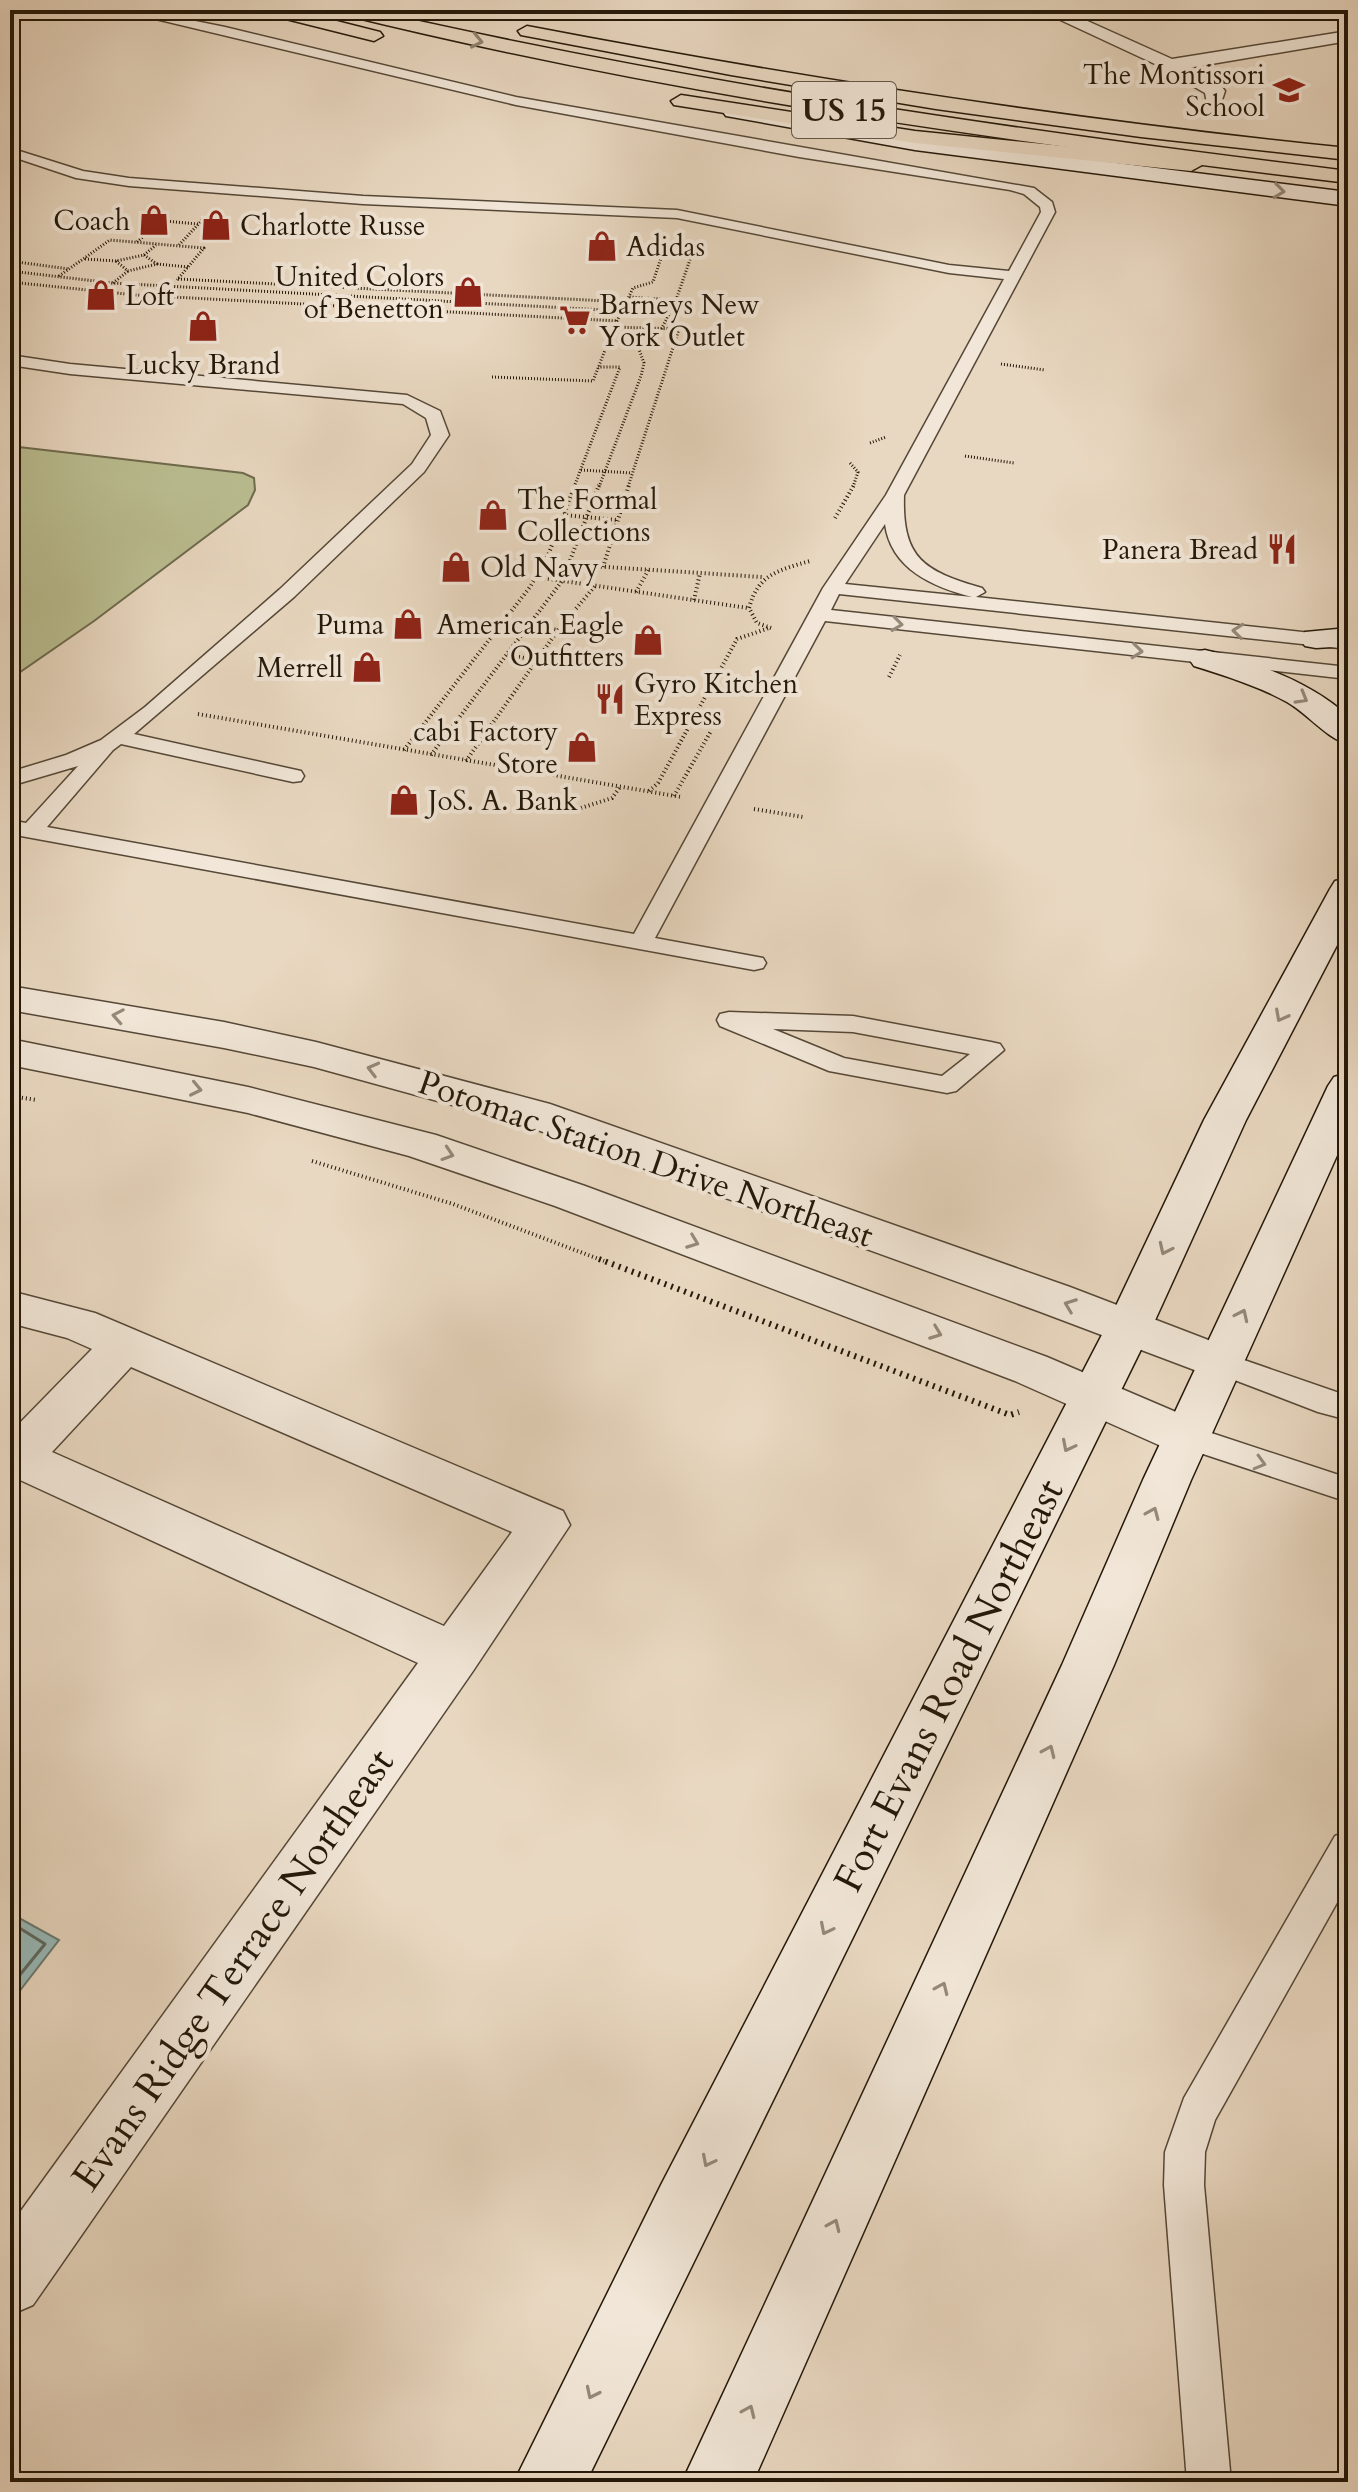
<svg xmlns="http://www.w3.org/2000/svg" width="1358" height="2492" font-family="Cardo,serif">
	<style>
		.green { fill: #babe91; stroke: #6f6b4d; stroke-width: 2 }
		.water { fill: #98b9b8; stroke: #6a7972; stroke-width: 2 }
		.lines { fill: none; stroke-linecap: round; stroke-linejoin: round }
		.shore { stroke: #5e6860; stroke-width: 3 }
		.service-casing { stroke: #554837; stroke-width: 3 }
		.minor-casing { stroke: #554837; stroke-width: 3 }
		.tertiary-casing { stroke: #554837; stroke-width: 3 }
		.secondary-casing { stroke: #241809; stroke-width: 3 }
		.trunk-casing { stroke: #241809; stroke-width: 3 }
		.motorway-casing { stroke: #241809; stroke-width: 3 }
		.path-far2 { stroke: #241809; stroke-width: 3; stroke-dasharray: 1 2; stroke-linecap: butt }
		.path-far1 { stroke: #241809; stroke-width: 4; stroke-dasharray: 1 3; stroke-linecap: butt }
		.path { stroke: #241809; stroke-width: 6; stroke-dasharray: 2 5; stroke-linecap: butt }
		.service { fill: #f1e6d7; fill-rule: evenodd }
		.minor { fill: #f1e6d7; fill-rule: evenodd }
		.tertiary { fill: #f1e6d7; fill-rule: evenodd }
		.secondary { fill: #f1e6d7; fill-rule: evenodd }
		.trunk { fill: #e9d8c1; fill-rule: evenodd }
		.motorway { fill: #e9d8c1; fill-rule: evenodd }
		.oneway { stroke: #90826e }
		.oneway2 { stroke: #95897a }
		.labels { text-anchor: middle; stroke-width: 8; stroke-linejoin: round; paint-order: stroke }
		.far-poi-label { font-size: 28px; fill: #241809; stroke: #f1e6d7; text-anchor: end }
		.shield { fill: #f1e6d7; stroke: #625647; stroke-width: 2 }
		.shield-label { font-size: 32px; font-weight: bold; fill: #241809 }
		.street-label { font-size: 34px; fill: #241809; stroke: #f1e6d7 }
		.near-street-label { font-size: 40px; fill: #241809; stroke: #f1e6d7 }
	</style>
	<rect width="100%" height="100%" fill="#e9d8c1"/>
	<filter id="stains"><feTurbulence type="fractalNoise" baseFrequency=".0025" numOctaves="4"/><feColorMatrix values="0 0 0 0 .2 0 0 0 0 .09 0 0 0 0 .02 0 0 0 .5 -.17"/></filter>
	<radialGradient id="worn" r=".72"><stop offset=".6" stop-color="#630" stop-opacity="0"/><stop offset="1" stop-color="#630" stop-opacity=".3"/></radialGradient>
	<!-- green -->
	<path class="green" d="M10,446l233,27 11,5 1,12 -7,15 -154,116 -84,58z"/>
	<!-- water -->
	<path class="water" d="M10,1913l49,27 -44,57 -5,-3z"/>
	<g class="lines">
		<!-- shore -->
		<path class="shore" d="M10,1922l35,22 -35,43"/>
		<defs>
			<path id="service" d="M118,10h23l84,17 291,70 518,91 18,14 3,10 -151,283c-2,64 20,76 78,93l3,4 -9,5 372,40v12l-509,-55 -8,16 517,57v12l-523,-58 -170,317 108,20 3,5 -3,5 -9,2 -744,-136v-14l16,3 52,-57 -68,20v-14l56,-17 35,-15 44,-33 135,-118 132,-125 19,-29 -5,-17 -23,-14 -333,-30 -60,-9v-10l60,9 337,31 33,16 9,24 -25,37 -130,125 -160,137 167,37 3,5 -3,5 -8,1 -172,-38 -8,6 -66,77 587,107 189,-346 63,-93 118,-216 -55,-6 -272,-55 -314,-14 -234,-18 -53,-8 -66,-22v-8l73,23 46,7 234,18 314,14 272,55 60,6 32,-59 -1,-5 -16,-13 -14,-4 -211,-33 -283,-52zM885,524c6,45 48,63 87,73l-127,-13z
				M729,1012l124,4 138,26 9,2 4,6 -48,41 -9,2 -118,-22 -109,-45 -3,-6 3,-6zM773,1029l80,3 117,22 -28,22 -98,-18z
				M1221,1352l127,44v24l-30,-8 -107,-41 -5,-8 5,-8z
				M1187,1425l161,53v24l-172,-57 -4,-8 4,-8z
				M1348,1831v52l-133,237 -10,32 -1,33 27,297h-44l-23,-297 1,-33 19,-54 151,-262z"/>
			<path id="minor" d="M1170,59l52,28 3,4 -4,12h-14l-2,-10 -42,-24 -2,-4 2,-4z
				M10,1291l85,22 468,198 7,14 -97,146 -440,634 -23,10v-89l408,-563 -398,-183 -10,3v-50l82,-84 -25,-11 -57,-15zM131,1367l381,165 -68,94 -392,-174z"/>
			<path id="tertiary" d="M1039,10h24l109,49 176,-28v10l-178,30z
				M10,986l214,36 92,20 234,62 520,183 167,64 7,12 -7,12 -16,5 -183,-69 -517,-187 -207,-57 -90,-19 -214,-38z
				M10,1039l238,48 188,48 149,51 462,171 157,67 7,13 -7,13 -17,6 -17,-6 -155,-69 -460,-175 -146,-50 -161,-43 -238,-48z"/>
			<path id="secondary" d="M733,106l182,32 433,54v14l-433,-56 -189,-34 -3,-4z
				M1348,628v18l-32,2 -11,-2 -5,-7 5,-7z
				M1205,650c50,12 104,31 143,66v28c-22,-6 -40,-30 -61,-42 -29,-16 -61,-26 -93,-36l-5,-7 5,-7z
				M1348,878v46l-102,196 -94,207 -566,1155h-72l147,-297 445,-858 98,-207 126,-231 5,-8z
				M1348,1073v58l-157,349 -77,185 -361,817h-71l380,-817 81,-185 185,-394 6,-9z"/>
			<path id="trunk" d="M527,26c272,52 545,94 821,122v12l-207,-23 -205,-28 -205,-34 -210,-40 -3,-4z
				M681,95l234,36 276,28 11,6 -11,6 -276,-28 -241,-38 -3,-4z"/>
			<path id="motorway" d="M263,10h30l87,22 3,4 -9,5 -108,-27z
				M338,10h32c323,74 649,121 978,161v12c-338,-41 -676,-87 -1007,-169z"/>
		</defs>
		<!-- service casing -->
		<use href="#service" class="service-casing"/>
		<!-- minor casing -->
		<use href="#minor" class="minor-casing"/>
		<!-- tertiary casing -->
		<use href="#tertiary" class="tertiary-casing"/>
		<!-- secondary casing -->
		<use href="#secondary" class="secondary-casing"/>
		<!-- trunk casing -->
		<use href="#trunk" class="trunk-casing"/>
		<!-- motorway casing -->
		<use href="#motorway" class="motorway-casing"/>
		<!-- path-far2 -->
		<path class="path-far2" d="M164,221l34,3
			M137,242l32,-27
			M179,245l26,-28
			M144,255l13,9 -29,7 -12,-10z
			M144,255l12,-10
			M85,259l31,2
			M10,261l59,8
			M157,264l31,3
			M10,271l102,12 510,28 -8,16 65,2 -51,158
			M59,276l51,-36 94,8 -27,32
			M178,279l448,23
			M10,282l126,13 482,26
			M113,283l15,-12
			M676,300l18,-52
			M622,311l11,-23 20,-6 13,-39
			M1001,364l44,6
			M492,377l101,4 21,-54
			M870,443l16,-6
			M965,456l49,7
			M850,463l8,9 -5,15
			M581,470l51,3
			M574,487l46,-120h-22
			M599,487l42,-111 3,-13 -7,-19h17l22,-44 -48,-3"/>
		<!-- path-far1 -->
		<path class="path-far1" d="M563,515l54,5
			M835,518l19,-33
			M545,563l217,14
			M603,567l26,-82
			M536,577l212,31
			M636,592l13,-23
			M694,600l6,-27
			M503,621l55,9
			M771,628l-14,-5 -8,-15c9,-34 30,-38 61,-47
			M507,655l30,5
			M889,677l11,-22
			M198,714l483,83
			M404,750l126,-163 17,-29 28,-73
			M431,755l131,-174 37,-96
			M466,761l92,-131 37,-44
			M649,791l9,-8 79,-144 32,-11
			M674,796l37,-65
			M581,808l31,-10 8,-11
			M754,809l49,8
			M10,1096l27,4
			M312,1161l141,43 151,57"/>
		<!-- path -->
		<path class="path" d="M599,1259l411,156 9,-3"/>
		<!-- service -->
		<use href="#service" class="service"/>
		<!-- minor -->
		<use href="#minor" class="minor"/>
		<!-- tertiary -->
		<use href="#tertiary" class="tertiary"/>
		<!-- secondary -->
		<use href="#secondary" class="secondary"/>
		<!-- trunk -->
		<use href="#trunk" class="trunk"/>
		<!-- motorway -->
		<use href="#motorway" class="motorway"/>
	</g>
	<!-- one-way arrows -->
	<defs><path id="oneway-chevron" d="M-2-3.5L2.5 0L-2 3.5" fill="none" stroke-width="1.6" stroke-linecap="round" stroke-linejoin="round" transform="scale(2)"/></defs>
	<use class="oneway" href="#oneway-chevron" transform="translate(477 41) rotate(12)"/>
	<g class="oneway2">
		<use href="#oneway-chevron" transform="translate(1279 191) rotate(7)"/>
		<use href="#oneway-chevron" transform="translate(897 624) rotate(7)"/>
		<use href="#oneway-chevron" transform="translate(1238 631) rotate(-174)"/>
		<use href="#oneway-chevron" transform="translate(1137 651) rotate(6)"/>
		<use href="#oneway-chevron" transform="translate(1302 698) rotate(30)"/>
		<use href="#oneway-chevron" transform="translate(118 1016) rotate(-170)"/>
		<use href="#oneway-chevron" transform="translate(1281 1016) rotate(118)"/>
		<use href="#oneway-chevron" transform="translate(373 1069) rotate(-166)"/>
		<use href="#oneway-chevron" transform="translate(196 1089) rotate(12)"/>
		<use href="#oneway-chevron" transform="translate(448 1154) rotate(18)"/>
		<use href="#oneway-chevron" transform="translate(693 1242) rotate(21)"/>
		<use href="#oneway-chevron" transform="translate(1165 1249) rotate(115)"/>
		<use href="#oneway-chevron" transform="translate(1070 1305) rotate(-159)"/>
		<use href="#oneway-chevron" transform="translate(1242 1315) rotate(-65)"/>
		<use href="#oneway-chevron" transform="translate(936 1333) rotate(21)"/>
		<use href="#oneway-chevron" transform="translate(1068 1446) rotate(117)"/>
		<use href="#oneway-chevron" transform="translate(1260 1463) rotate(16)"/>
		<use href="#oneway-chevron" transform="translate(1153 1513) rotate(-67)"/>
		<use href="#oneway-chevron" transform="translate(1049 1751) rotate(-66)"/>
		<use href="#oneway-chevron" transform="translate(826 1929) rotate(117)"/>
		<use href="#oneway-chevron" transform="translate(942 1988) rotate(-66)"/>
		<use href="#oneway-chevron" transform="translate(708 2161) rotate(117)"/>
		<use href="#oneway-chevron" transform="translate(834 2225) rotate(-66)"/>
		<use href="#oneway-chevron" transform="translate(592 2393) rotate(116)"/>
		<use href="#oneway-chevron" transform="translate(749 2411) rotate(-66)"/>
	</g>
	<!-- icons -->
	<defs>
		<symbol id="school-bare" viewBox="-9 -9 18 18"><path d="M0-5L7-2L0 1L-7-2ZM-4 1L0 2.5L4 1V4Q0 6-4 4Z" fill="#8f2418" stroke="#f1e6d7" stroke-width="2.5" paint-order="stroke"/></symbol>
		<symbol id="shop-bare" viewBox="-9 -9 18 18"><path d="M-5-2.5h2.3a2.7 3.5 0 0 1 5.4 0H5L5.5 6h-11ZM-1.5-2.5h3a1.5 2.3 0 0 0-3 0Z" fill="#8f2418" stroke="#f1e6d7" stroke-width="2.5" paint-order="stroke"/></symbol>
		<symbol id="supermarket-bare" viewBox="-9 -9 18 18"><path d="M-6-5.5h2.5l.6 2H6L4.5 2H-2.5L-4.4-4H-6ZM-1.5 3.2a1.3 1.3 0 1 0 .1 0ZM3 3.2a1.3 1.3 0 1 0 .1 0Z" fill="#8f2418" stroke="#f1e6d7" stroke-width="2.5" paint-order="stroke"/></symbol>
		<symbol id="restaurant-bare" viewBox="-9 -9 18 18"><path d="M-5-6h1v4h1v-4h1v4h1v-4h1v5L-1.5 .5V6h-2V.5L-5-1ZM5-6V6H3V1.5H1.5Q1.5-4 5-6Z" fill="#8f2418" stroke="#f1e6d7" stroke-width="2.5" paint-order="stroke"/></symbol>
	</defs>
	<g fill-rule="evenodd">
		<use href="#school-bare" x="1267" y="68" width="44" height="44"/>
		<use href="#shop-bare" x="132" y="198" width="44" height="44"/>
		<use href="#shop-bare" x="194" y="203" width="44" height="44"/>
		<use href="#shop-bare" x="580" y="224" width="44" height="44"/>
		<use href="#shop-bare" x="446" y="270" width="44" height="44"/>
		<use href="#shop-bare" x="79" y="273" width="44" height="44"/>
		<use href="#supermarket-bare" x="553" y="298" width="44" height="44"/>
		<use href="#shop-bare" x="181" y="304" width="44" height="44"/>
		<use href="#shop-bare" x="471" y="493" width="44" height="44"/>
		<use href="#restaurant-bare" x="1260" y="527" width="44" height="44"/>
		<use href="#shop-bare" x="434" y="545" width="44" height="44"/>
		<use href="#shop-bare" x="386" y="602" width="44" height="44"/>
		<use href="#shop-bare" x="626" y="618" width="44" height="44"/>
		<use href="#shop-bare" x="345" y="645" width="44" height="44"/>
		<use href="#restaurant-bare" x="588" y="677" width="44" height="44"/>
		<use href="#shop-bare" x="560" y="725" width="44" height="44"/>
		<use href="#shop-bare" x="382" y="778" width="44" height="44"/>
	</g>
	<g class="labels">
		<!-- far-poi labels -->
		<g class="far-poi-label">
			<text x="1265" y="84">The Montissori<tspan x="1265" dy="32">School</tspan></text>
			<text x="130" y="230">Coach</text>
			<text x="240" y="235" text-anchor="start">Charlotte Russe</text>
			<text x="626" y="256" text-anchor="start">Adidas</text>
			<text x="444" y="286">United Colors<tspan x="444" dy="32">of Benetton</tspan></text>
			<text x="125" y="305" text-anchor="start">Loft</text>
			<text x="599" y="314" text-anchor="start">Barneys New<tspan x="599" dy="32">York Outlet</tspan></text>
			<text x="203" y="374" text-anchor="middle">Lucky Brand</text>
			<text x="517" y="509" text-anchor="start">The Formal<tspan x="517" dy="32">Collections</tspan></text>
			<text x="1258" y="559">Panera Bread</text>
			<text x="480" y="577" text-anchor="start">Old Navy</text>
			<text x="384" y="634">Puma</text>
			<text x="624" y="634">American Eagle<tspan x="624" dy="32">Outfitters</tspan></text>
			<text x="343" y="677">Merrell</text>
			<text x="634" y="693" text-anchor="start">Gyro Kitchen<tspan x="634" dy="32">Express</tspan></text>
			<text x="558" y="741">cabi Factory<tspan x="558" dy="32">Store</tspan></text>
			<text x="428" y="810" text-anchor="start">JoS. A. Bank</text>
		</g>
		<!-- shield labels -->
		<rect class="shield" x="792" y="82" width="104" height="56" rx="6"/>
		<g class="shield-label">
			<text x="844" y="121">US 15</text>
		</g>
		<!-- street labels -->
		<g class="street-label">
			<text transform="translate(646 1158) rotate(19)" y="12">Potomac Station Drive Northeast</text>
		</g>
		<!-- near-street labels -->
		<g class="near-street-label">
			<text transform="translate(948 1685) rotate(-63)" y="14">Fort Evans Road Northeast</text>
			<text transform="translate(232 1969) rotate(-55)" y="14">Evans Ridge Terrace Northeast</text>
		</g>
	</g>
	<!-- margin -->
	<rect width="1358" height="2492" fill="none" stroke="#e9d8c1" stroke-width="40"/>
	<rect x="12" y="12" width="1334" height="2468" fill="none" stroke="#241809" stroke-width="4"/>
	<rect x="20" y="20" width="1318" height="2452" fill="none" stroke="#241809" stroke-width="2"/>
	<rect width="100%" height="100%" filter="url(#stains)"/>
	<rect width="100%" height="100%" fill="url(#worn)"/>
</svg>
